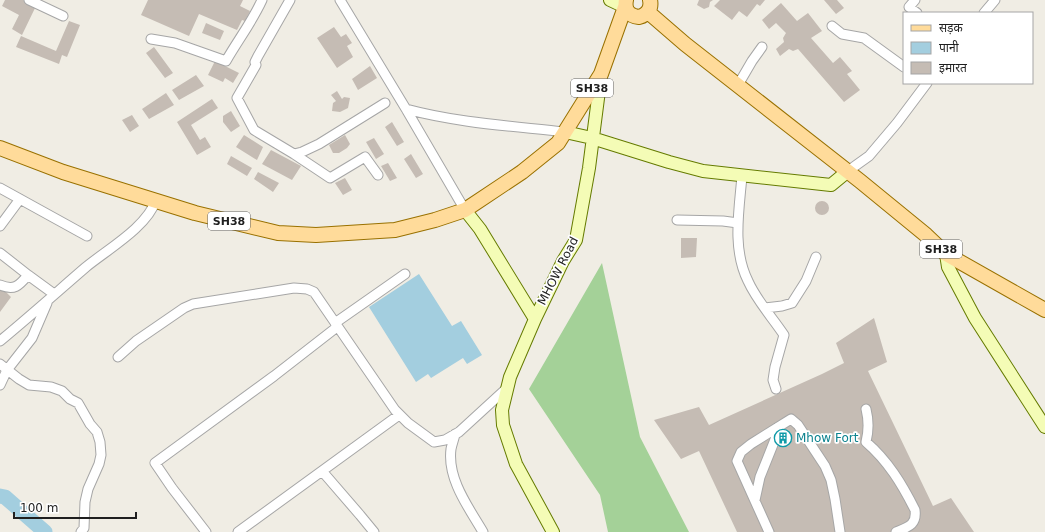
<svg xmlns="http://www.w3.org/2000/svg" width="1045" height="532" font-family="'DejaVu Sans','Noto Sans Devanagari',sans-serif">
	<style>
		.forest { fill: #a4d198 }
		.water { fill: #a3cedf }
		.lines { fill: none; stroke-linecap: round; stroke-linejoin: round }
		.river { stroke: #a3cedf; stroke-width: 15 }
		.building { fill: #c5bcb4 }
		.street-casing { stroke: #a6a6a6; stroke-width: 11 }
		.secondary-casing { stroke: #657b00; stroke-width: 14 }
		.primary-casing { stroke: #997100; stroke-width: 16 }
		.street { stroke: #fff; stroke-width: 9 }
		.secondary { stroke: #f4fcb6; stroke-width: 12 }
		.primary { stroke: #ffdb9a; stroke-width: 14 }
		.labels { text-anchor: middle; stroke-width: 3.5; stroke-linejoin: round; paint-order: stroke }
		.shield { fill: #fff; stroke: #626262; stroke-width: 1 }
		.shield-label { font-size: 11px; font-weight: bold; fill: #1f1f1f }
		.street-label { font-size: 12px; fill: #1f1f1f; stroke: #fff }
		.culture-label { font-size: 12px; fill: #0d838f; stroke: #fff; text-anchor: start }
	</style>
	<rect width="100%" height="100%" fill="#f0ede4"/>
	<!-- forest -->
	<path class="forest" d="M602,263l38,174 49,95h-81l-8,-37 -71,-106z"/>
	<!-- water -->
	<path class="water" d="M419,274l33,52 9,-5 21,34 -15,9 -4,-6 -32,20 -3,-4 -12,8 -47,-75z"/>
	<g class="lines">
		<!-- river -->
		<path class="river" d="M0,496l5,1 40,35"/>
	</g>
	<!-- building -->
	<path class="building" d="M5,0h18l13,6 -14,29 -10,-6 7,-14 -17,-9z
		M148,0h95l-3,6 10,5 -5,10 -3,-1 -5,10 -38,-16 -10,22 -48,-21z
		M699,0h14l-3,2 -1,5 -5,2 -7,-4z
		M720,0h45l-5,6 -3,-2 -10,13 -8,-6 -7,9 -18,-14z
		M824,0h13l7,8 -8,6z
		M781,3l16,18 11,-8 14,18 -11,7 22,25 7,-6 12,14 -5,3 13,16 -16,12 -46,-53 -5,2 -4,-2 -9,7 -4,-7 8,-7 -1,-4 3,-5 -10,-10 -7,6 -7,-9z
		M69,21l11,4 -13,32 -5,-2 -3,9 -43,-17 5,-11 35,15z
		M206,23l18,8 -4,9 -18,-7z
		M334,27l7,10 5,-3 6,9 -5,3 6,11 -16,11 -20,-30z
		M154,47l19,26 -8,5 -19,-25z
		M215,61l24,12 -6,10 -8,-5 -2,4 -15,-7z
		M370,66l7,12 -19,12 -6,-11z
		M196,75l8,11 -25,14 -7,-10z
		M337,91l5,8 2,-2 6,1 -2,10 -8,4 -8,-1 1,-8 3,-2 -5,-6z
		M166,93l8,12 -25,14 -7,-10z
		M212,99l6,9 -27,17 9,15 5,-3 6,10 -14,8 -20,-33z
		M231,111l9,15 -9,6 -8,-10v-6z
		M132,115l7,11 -9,6 -8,-12z
		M392,122l12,20 -7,4 -12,-19z
		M244,135l19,12 -6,13 -21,-13z
		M345,135l5,9 -3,4 -8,5h-6l-4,-8z
		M374,138l10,16 -8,5 -10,-17z
		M271,150l30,16 -9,14 -30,-16z
		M411,154l12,20 -7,4 -12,-19z
		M231,156l21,12 -5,8 -20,-12z
		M388,163l9,15 -7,3 -9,-15z
		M258,172l21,11 -6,9 -19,-13z
		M345,178l7,12 -9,5 -8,-12z
		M815 208a7 7 0 1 1 14 0a7 7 0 1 1-14 0Z
		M681,238h16l-1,19 -15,1z
		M0,286l11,11 -11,15z
		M874,318l13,44 -19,9 65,135 18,-8 23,34h-237l-38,-81 -18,8 -27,-39 45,-13 10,18 113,-51 22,-11 -8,-20z"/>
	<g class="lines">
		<defs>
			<path id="street" d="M29,0l34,16
				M290,0l-32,56 -3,6 1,3 -19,33 17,32 40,24 8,-2 17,-8 66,-41
				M340,0l66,109 59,101
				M915,0l-6,7 8,6
				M984,13l11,-13
				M832,26l10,8 22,4 40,29
				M151,39l24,4 51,18c12,-21 26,-39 36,-61
				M738,85l14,-24 10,-14
				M406,109c52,14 106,17 159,23
				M294,154l36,24 35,-21 13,18
				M848,171l21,-15 28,-33 30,-40
				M742,176c-3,35 -10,73 6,105 9,20 24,36 36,54l-9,32 -2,13 3,9
				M0,188l87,48
				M677,220l46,1 15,2
				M0,226l20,-27
				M0,253l28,22c-9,11 -14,16 -28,10
				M28,275l26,19
				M765,308l17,-2 10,-3 14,-22 10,-24
				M335,323l70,-49
				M0,341c29,-24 57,-49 86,-74 22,-18 61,-40 70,-67
				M118,357l18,-16 48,-33 9,-4 101,-16 13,1 7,3 81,118 13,13 26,19 11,-2 14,-8 48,-44
				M0,364l19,15 10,6 22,2 11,4 8,8 8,4 12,21 7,8 3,10 1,13 -2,9 -11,25 -3,13 -1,26 -3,4
				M0,385l7,-15 25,-32 15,-35
				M866,409c3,12 3,21 0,33 22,19 36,42 49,68 2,15 -7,17 -19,22
				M455,434c-1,5 -3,10 -4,15 -4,30 18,59 32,83
				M322,471l38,44 14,17
				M755,500l5,-23 16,-40 2,-10
				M206,532l-34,-44 -17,-25 119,-87 63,-49
				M238,532l161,-117
				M769,532l-32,-71 4,-9 10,-8 40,-25 7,6 27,41 6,14 4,19 5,33"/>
			<path id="secondary" d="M610,0l15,7
				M565,132l27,6 77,24 34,9 128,14 17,-14
				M465,210l15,19 55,90
				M946,254l2,13 27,51 70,109
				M553,532l-37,-68 -13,-39 -1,-15 8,-33 25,-58 28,-58 13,-21 13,-72 12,-93"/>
			<path id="primary" d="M626,0c-2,10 3,16 13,17 8,-2 13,-8 11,-17
				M648,12l37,32 175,137 66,54 20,19 99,56
				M0,148l63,24 132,41 83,20 38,2 79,-5 40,-10 30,-10 57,-38 36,-29 43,-69 24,-67"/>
		</defs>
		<!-- street casing -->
		<use href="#street" class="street-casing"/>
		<!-- secondary casing -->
		<use href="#secondary" class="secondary-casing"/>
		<!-- primary casing -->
		<use href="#primary" class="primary-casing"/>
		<!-- street -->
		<use href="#street" class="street"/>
		<!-- secondary -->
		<use href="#secondary" class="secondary"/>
		<!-- primary -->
		<use href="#primary" class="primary"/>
	</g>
	<!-- icons -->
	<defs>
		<symbol id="building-ring" viewBox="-11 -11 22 22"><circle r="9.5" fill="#fff" stroke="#0f9aa8" stroke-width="1.5"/><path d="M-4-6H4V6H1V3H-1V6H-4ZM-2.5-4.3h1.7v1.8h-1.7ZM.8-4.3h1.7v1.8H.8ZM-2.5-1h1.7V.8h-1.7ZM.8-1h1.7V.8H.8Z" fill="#0f9aa8"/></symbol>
	</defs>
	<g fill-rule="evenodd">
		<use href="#building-ring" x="773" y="428" width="20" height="20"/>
	</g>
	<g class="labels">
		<!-- shield labels -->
		<g class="shield">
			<rect x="571" y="79" width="42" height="18" rx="3"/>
			<rect x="208" y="212" width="42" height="18" rx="3"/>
			<rect x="920" y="240" width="42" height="18" rx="3"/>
		</g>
		<g class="shield-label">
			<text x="592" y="92">SH38</text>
			<text x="229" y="225">SH38</text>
			<text x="941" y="253">SH38</text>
		</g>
		<!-- street labels -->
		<g class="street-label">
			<text transform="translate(558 271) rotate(-63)" y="4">MHOW Road</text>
		</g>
		<!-- culture labels -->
		<g class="culture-label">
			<text x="796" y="442">Mhow Fort</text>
		</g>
	</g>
	<!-- legend -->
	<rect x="903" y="12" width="130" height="72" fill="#ffffff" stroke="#a5a5a5"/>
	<rect x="911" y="25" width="20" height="6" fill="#ffdb9a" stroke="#a5a5a5"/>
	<text x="939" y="32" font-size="12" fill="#1f1f1f">सड़क</text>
	<rect x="911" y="42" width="20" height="12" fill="#a3cedf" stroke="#a5a5a5"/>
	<text x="939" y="52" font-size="12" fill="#1f1f1f">पानी</text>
	<rect x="911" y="62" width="20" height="12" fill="#c5bcb4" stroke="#a5a5a5"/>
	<text x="939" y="72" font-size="12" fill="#1f1f1f">इमारत</text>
	<!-- scale -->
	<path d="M14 512v6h122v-6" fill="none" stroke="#1f1f1f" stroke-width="2"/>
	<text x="20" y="512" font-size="12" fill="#1f1f1f" stroke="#ffffff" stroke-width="3" paint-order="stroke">100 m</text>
</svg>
